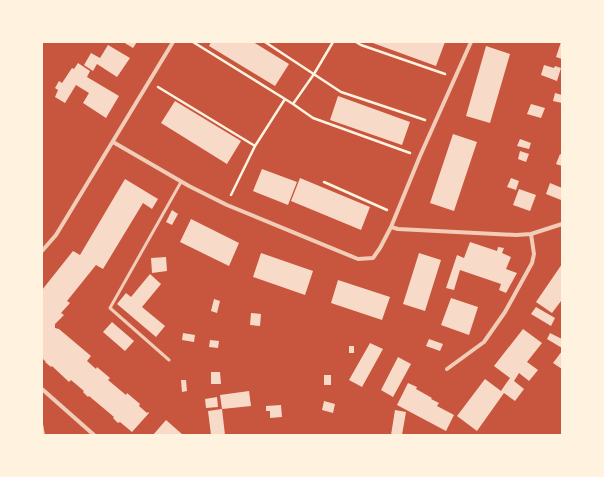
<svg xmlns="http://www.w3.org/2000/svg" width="604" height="477" font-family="'Work Sans',sans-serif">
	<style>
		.building { fill: #f7dbc8 }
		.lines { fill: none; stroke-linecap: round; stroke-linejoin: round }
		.path { stroke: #fff3e0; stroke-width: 2.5 }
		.service { stroke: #f1ccb7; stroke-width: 3 }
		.minor { stroke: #f1ccb7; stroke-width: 4 }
	</style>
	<rect width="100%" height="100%" fill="#c8553d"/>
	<!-- building -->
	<path class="building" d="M123,42h14l-4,6z
		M211,42h42l36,22 -14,22 -66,-40z
		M370,42h75l-9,24z
		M561,42h1v17l-6,-2z
		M108,45l22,13 -13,19 -20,-13 -4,7 -9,-6 7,-12 9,5z
		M486,46l24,8 -20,69 -24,-7z
		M78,63l12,8 -3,6 32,19 -13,22 -23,-15 6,-10 -13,-8 -11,18 -10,-6 3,-7 -3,-2 4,-7 3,2 10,-15 2,1z
		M544,65l10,3 1,-2 6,2 -4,13 -16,-6z
		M555,93l7,2v8l-9,-2z
		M338,96l72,26 -8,23 -72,-25z
		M175,101l66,40 -14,23 -66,-41z
		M531,104l14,4 -4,10 -14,-4z
		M453,134l24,8 -23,69 -24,-8z
		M520,139l11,4 -2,6 -12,-3z
		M520,151l9,3 -3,8 -8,-3z
		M560,154l2,1v11l-6,-2z
		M262,169l35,13 -9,23 -35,-14z
		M300,178l70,29 -9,23 -70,-29z
		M511,178l8,3 -3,9 -9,-3z
		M125,179l33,20 -6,10 -9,-6 -40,66 -7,-4 -29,36 3,2 -9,10 3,2 -9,9v4l4,1 32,27 -4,5 9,8 1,-2 13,11 -2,2 18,15 1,-2 13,11 -1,2 8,7 1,-1 1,1 -17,19 -12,-10 -2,1 -5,-5 1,-1 -25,-21 -1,1 -5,-5 1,-1 -13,-11 -2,2 -17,-16 -1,1 -6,-5h1l-4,-4v-68l31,-39 7,4z
		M550,183l12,5 -1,12 -15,-6z
		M519,189l17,6 -6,16 -17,-6z
		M172,210l6,4 -6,11 -6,-3z
		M191,219l48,24 -10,23 -49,-24z
		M470,242l27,9 1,-4 6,1 -2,5 9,4 -5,12 11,4 -11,20 -7,-3 2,-6 -41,-14 -6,20 -8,-2 11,-33 7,3z
		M261,253l52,18 -8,24 -52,-18z
		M419,253l22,7 -16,51 -22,-7z
		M166,257l1,14 -15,2 -1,-15z
		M562,264v38l-1,-1 -9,12 -16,-11z
		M150,274l11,10 -19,23 23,19 -9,11 -39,-33 9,-11 5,4z
		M338,280l52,17 -8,23 -51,-17z
		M451,298l27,9 -9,28 -28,-10z
		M214,299l6,2 -3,12 -6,-2z
		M536,307l19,11 -4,8 -20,-12z
		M251,313l10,1 -1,12 -10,-1z
		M112,322l22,19 -9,10 -22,-19z
		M523,329l19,14 -15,19 11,8 -9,11 -10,-8 -5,8 10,8 -9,12 -11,-8 -27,38 -20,-15 28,-37 16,12 4,-6 5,-7 -16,-12z
		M183,333l12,2 -1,7 -12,-2z
		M550,333l12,6v9l-15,-9z
		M429,339l14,5 -3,7 -14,-5z
		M210,340l9,1 -1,7 -9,-1z
		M370,343l13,6 -21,38 -13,-7z
		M349,346h5v7h-5z
		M562,351v18l-9,-6z
		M398,357l13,7 -18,33 -12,-7z
		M211,372h9l1,12h-10z
		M324,375h7v10h-7z
		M181,380h5l1,11 -5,1z
		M408,383l9,4 -1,2 16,9 -1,1 8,4 -2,3 17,9 -8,16 -49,-26z
		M249,391l2,15 -29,3 3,26h-14l-3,-24 14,-2 -2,-14z
		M217,397l1,10 -12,1 -1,-9z
		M324,401l11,3 -2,9 -11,-3z
		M281,405l1,12 -12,1v-7h-4v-5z
		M395,410l11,2 -4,23h-11z
		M166,420l17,15h-30z
		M42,424h1l2,11h-3z"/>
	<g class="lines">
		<!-- path -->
		<path class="path" d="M193,42l100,62 20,14 97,35
			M265,42l76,50 84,28
			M356,42l5,3 84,29
			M158,87l97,59
			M293,104l21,-30 19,-32
			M324,182l63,28
			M231,195l24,-49 30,-47"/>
		<!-- service -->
		<path class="service" d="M169,360l-59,-52 71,-126"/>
		<!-- minor -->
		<path class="minor" d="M113,142l76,44 38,19 131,54 15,-1 7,-10 11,-21 7,2 118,6 15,-1 31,-10
			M391,227l29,-71 51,-114
			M42,251l14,-16 117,-193
			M447,369l37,-27 21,-30 27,-49 2,-9 -3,-20
			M42,389l52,46"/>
	</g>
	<!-- border -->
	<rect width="604" height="477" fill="none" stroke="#fff3e0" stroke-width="86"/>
</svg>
